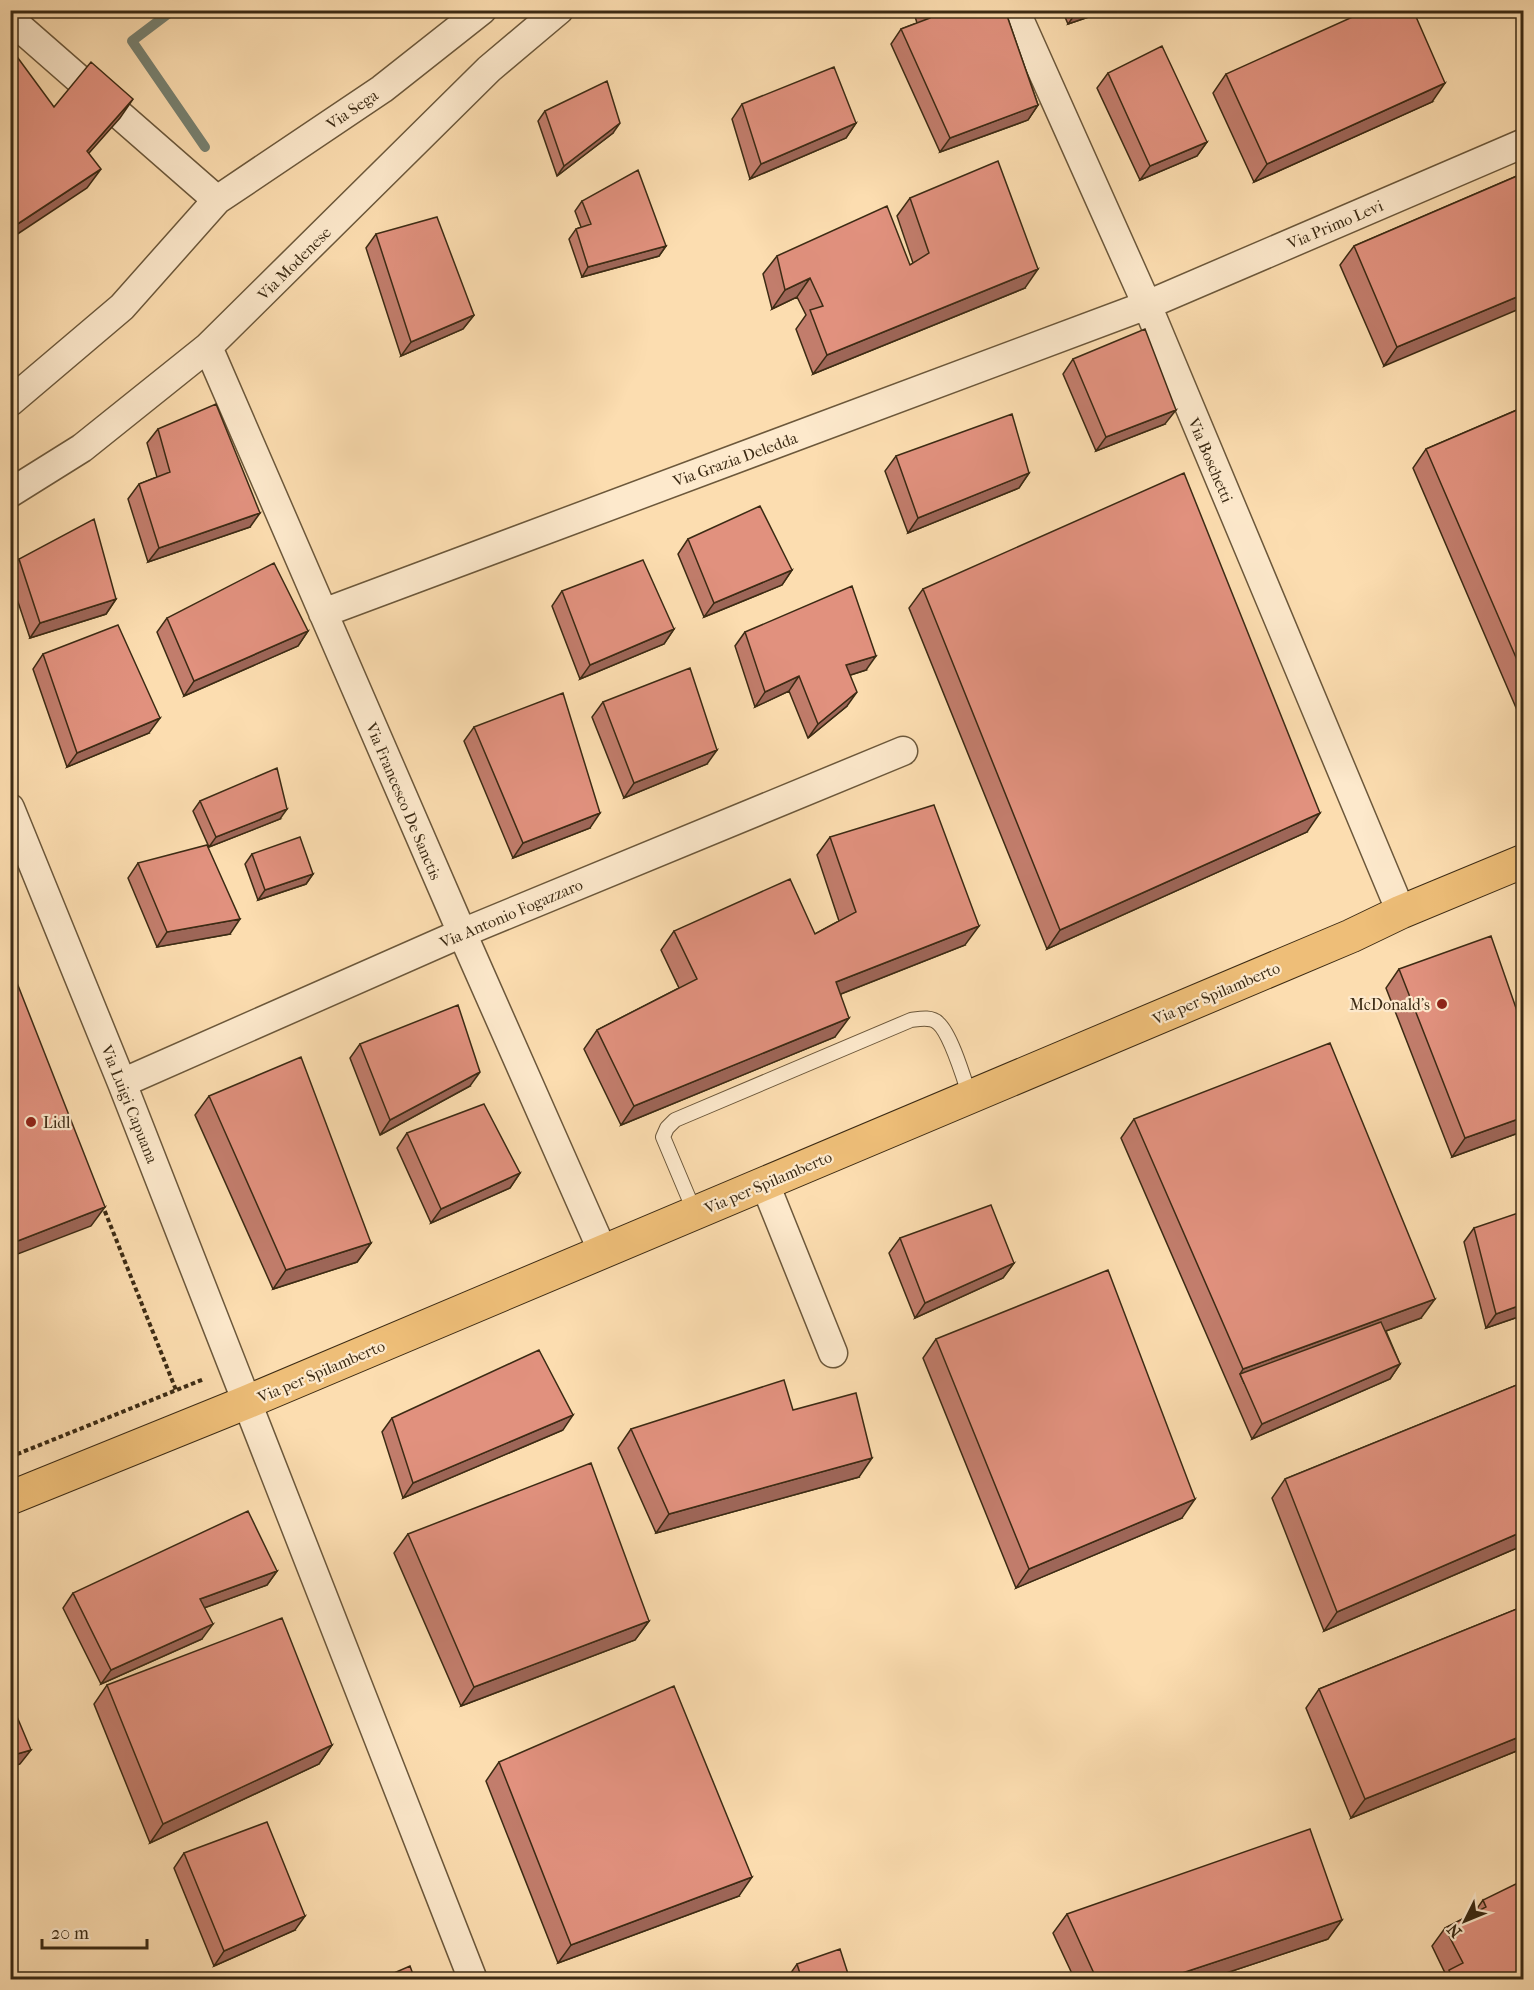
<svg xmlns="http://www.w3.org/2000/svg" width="1534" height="1990" font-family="'IM FELL French Canon',serif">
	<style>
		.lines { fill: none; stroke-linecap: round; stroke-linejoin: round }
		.stream { stroke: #778171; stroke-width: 10 }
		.lane-casing { stroke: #6c583b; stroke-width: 16 }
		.street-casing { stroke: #6c583b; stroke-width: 31 }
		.primary-casing { stroke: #3c2b14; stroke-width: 35 }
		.path { stroke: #3c2b14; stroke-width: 4; stroke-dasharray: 4.5 3; stroke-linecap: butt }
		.lane { stroke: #fde9cc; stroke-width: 14 }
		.street { stroke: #fde9cc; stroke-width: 28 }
		.primary { stroke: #eebe78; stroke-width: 33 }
		.wall { fill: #c27d6c; stroke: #3c2b14; stroke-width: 1.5 }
		.shaded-wall { fill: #9e6658; stroke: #3c2b14; stroke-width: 1.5 }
		.building { fill: #e1917e; stroke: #3c2b14; stroke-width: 1.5 }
		.poi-dot { fill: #8f2418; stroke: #fde9cc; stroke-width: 2 }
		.labels { text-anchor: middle; stroke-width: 4.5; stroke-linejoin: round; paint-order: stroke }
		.street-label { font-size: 16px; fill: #3c2b14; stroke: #fde9cc }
		.poi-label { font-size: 16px; fill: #3c2b14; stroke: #fde9cc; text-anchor: end }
	</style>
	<rect width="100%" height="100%" fill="#fcddb0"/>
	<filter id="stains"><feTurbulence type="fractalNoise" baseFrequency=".00333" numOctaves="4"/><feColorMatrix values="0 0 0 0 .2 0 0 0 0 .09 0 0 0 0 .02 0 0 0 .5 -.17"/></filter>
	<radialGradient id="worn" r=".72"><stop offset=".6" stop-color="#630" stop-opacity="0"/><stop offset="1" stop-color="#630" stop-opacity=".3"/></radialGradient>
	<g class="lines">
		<!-- stream -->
		<path class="stream" d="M173,10l-41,31 73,106"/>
		<defs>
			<path id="lane" d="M695,1213l-32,-76 4,-9 8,-8 236,-100c8,-1 20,-4 27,3 13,11 26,56 32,74"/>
			<path id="street" d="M1015,10l132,295 254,607
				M10,19l207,181
				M208,347l254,586 141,319
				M10,402l112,-95 95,-107 165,-111 100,-79
				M10,493l72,-45 126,-101 281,-278 70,-59
				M323,613l824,-308 377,-162
				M10,808l112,275 351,897
				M122,1083l340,-150 441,-182
				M765,1184l68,169"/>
			<path id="primary" d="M10,1498l237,-96 1104,-466 50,-24 123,-51"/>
		</defs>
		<!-- lane casing -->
		<use href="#lane" class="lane-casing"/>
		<!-- street casing -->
		<use href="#street" class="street-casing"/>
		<!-- primary casing -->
		<use href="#primary" class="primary-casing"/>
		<!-- path -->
		<path class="path" d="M102,1204l74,186
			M10,1457l194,-78"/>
		<!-- lane -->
		<use href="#lane" class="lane"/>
		<!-- street -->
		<use href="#street" class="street"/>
		<!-- primary -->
		<use href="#primary" class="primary"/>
	</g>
	<!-- wall -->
	<path class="wall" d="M913,10h92l33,95 -10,15 -88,32 -49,-108 10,-15 16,-6z
		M1062,10h47l-41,14z
		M1108,73l99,69 -10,14 -57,24 -43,-92z
		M1226,74l206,28 -178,80 -41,-89z
		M742,104l114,19 -10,15 -96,41 -18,-60z
		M545,111l68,22 -56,43 -19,-55z
		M1524,173l-140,193 -44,-101 14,-19z
		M910,198l115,90 -212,86 -17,-45 10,-14 -9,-18 -25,12 -9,-35 14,-18 133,9 3,-2 -16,-47z
		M582,201l84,45 -7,10 -77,21 -13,-38 7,-10 5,-2 -6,-16z
		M376,234l98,81 -11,14 -62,27 -35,-108z
		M1073,359l92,65 -69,27 -33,-77z
		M1524,407v308l-4,2 -107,-249 13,-19z
		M158,429l92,98 -102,35 -20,-63 11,-15 18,-7 -10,-34z
		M896,456l133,17 -10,15 -111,45 -23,-62z
		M688,539l104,31 -10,15 -78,32 -26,-63z
		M19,559l97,40 -10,15 -76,24 -20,-60v-7z
		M923,589l384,243 -260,117 -138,-341z
		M562,591l112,38 -10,15 -84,35 -28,-73z
		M167,618l141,13 -10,15 -114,50 -27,-64z
		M745,632l121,38 -16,5 -3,31 -39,32 -19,-47 -34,16 -20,-61z
		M43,654l106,79 -82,34 -34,-98z
		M603,702l104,62 -83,34 -32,-81z
		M474,727l116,101 -77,30 -49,-117z
		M200,801l80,18 -71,28 -16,-36z
		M830,837l135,108 -124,49 -6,43 -214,88 -37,-76 13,-19 82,-42 -18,-38 13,-19 141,3 24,-13 -22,-66z
		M252,854l61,20 -7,10 -48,16 -13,-36z
		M138,863l92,71 -73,13 -29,-69z
		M1399,969l125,62v100l-72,26 -66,-169z
		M360,1044l110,42 -90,49 -30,-77z
		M209,1096l162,147 -14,19 -84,27 -78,-174z
		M1134,1119l287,199 -35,13 14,33 -10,15 -138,60 -131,-301z
		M407,1133l113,40 -10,15 -79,35 -34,-75z
		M1474,1228l50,87 -38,13 -22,-86z
		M900,1238l114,25 -11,15 -88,40 -26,-65z
		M936,1339l246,179 -166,70 -93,-230z
		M1524,1382v163l-200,86 -52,-133 13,-19z
		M793,1410l66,67 -203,56 -38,-85 13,-19z
		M392,1418l171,12 -160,68 -21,-66z
		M408,1534l241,87 -14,19 -174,66 -67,-153z
		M277,1571l-10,14 -63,23 -2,31 -101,45 -38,-76 10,-15z
		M1524,1606v142l-173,70 -45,-110 13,-19z
		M107,1685l225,60 -13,19 -169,79 -56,-139z
		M499,1762l240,134 -181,67 -72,-182z
		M184,1853l111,77 -81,36 -40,-98z
		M1483,1900l41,80h-82l4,-5 -14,-29 13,-18 29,-15z
		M1067,1914l261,25 -123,41h-130l-22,-47z
		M797,1964l53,16h-58l-2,-6z"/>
	<!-- shaded-wall -->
	<path class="shaded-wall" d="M1078,10h31l-41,14z
		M1445,83l-13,19 -178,80 13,-18z
		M133,99l-13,19 -46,52 13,-19z
		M1038,105l-10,15 -88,32 10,-14z
		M620,123l-7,10 -56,43 7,-10z
		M856,123l-10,15 -96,41 11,-15z
		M1207,142l-10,14 -57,24 10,-14z
		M101,169l-14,19 -77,51v-10z
		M666,246l-7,10 -77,21 6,-10z
		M1038,269l-13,19 -212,86 14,-19z
		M810,278l-13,19 -25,12 13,-19z
		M1524,294v13l-140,59 13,-19z
		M474,315l-11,14 -62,27 10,-14z
		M1176,410l-11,14 -69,27 10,-14z
		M1029,473l-10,15 -111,45 10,-15z
		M260,513l-10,14 -102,35 11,-14z
		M792,570l-10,15 -78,32 10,-14z
		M116,599l-10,15 -76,24 10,-15z
		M674,629l-10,15 -84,35 10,-14z
		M308,631l-10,15 -114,50 10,-15z
		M876,656l-10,14 -31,10 11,-15z
		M799,676l-10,15 -34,16 10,-15z
		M857,692l-10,14 -39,32 10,-14z
		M160,718l-11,15 -82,34 10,-14z
		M717,750l-10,14 -83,34 10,-15z
		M287,809l-7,10 -71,28 7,-10z
		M600,813l-10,15 -77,30 10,-15z
		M1320,813l-13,19 -260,117 13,-19z
		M313,874l-7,10 -48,16 7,-10z
		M240,919l-10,15 -73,13 10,-15z
		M979,926l-14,19 -142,56 13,-19z
		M849,1018l-14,19 -214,88 13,-19z
		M480,1072l-10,14 -90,49 10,-15z
		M1524,1117v14l-72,26 13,-19z
		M520,1173l-10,15 -79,35 10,-14z
		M105,1207l-14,19 -81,31v-13z
		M371,1243l-14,19 -84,27 13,-19z
		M1014,1263l-11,15 -88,40 10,-15z
		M1435,1299l-14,19 -177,65 -4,-9 3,-5z
		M1524,1304v11l-38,13 10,-14z
		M1400,1364l-10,15 -138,60 10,-15z
		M573,1415l-10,15 -160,68 10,-15z
		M872,1458l-13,19 -203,56 13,-19z
		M1195,1499l-13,19 -166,70 13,-19z
		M1524,1531v14l-200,86 13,-19z
		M277,1571l-10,14 -77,28 10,-14z
		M649,1621l-14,19 -174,66 13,-19z
		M213,1624l-11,15 -101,45 10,-14z
		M1524,1735v13l-173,70 14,-19z
		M332,1745l-13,19 -169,79 13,-19z
		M31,1750l-11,14 -10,4v-12z
		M752,1877l-13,19 -181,67 13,-18z
		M305,1916l-10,14 -81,36 10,-15z
		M1342,1920l-14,19 -123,41h-44z"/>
	<!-- building -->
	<path class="building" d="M928,10h77l33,95 -88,33 -49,-109 29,-11z
		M1368,10h45l32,73 -178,81 -41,-90z
		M1162,46l45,96 -57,24 -42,-93z
		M15,54l39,53 37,-45 42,37 -46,52 14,18 -91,60v-172z
		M834,67l22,56 -95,41 -19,-60z
		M607,81l13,42 -56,43 -19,-55z
		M998,161l40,108 -211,86 -17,-45 13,-4 -13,-28 -25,12 -8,-34 110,-50 23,59 19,-12 -19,-55z
		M638,170l28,76 -78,21 -12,-38 15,-5 -9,-23z
		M1524,173v121l-127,53 -43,-101z
		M437,217l37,98 -63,27 -35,-108z
		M1145,329l31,81 -70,27 -33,-78z
		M216,404l44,109 -101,35 -20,-64 31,-12 -12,-43z
		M1524,407v269l-98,-227z
		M1012,414l17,59 -111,45 -22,-62z
		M1184,473l136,340 -260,117 -137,-341z
		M760,506l32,64 -78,33 -26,-64z
		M94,519l22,80 -76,24 -21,-64z
		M643,560l31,69 -84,36 -28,-74z
		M274,563l34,68 -114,50 -27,-63z
		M852,586l24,70 -30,9 11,27 -39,32 -19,-48 -34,16 -20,-60z
		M118,625l42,93 -83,35 -34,-99z
		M690,668l27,82 -83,33 -31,-81z
		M563,693l37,120 -77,30 -49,-116z
		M277,768l10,41 -71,28 -16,-36z
		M934,805l45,121 -143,56 13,36 -215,88 -37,-76 100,-51 -23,-48 116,-52 25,55 41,-22 -26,-75z
		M300,837l13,37 -48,16 -13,-36z
		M207,845l33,74 -73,13 -29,-69z
		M1491,936l33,95v86l-59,21 -66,-169z
		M10,965l95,242 -95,37z
		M458,1005l22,67 -90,48 -30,-76z
		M1330,1043l105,256 -192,70 -109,-250z
		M301,1057l70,186 -85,27 -77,-174z
		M484,1104l36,69 -79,36 -34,-76z
		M991,1205l23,58 -89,40 -25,-65z
		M1524,1211v93l-28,10 -22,-86z
		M1108,1270l87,229 -166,70 -93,-230z
		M1381,1322l19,42 -138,60 -22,-50z
		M539,1350l34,65 -160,68 -21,-65z
		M784,1380l9,30 63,-17 16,65 -203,56 -38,-85z
		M1524,1382v149l-187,81 -52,-133z
		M591,1463l58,158 -175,66 -66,-153z
		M248,1511l29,60 -77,28 13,25 -102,46 -38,-77z
		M1524,1606v129l-159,64 -46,-110z
		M282,1618l50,127 -169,79 -56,-139z
		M674,1686l78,191 -181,68 -72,-183z
		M10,1700l21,50 -21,6z
		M267,1822l38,94 -81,35 -40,-98z
		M1310,1829l32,91 -181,60h-64l-30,-66z
		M1524,1880v100h-71l-4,-10 14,-7 -18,-35 41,-21 -3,-7z
		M840,1949l10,31h-48l-5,-16z
		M410,1966l5,14h-37z"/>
	<!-- markers -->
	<g class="poi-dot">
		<circle cx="1442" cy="1004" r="6"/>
		<circle cx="31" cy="1122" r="6"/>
	</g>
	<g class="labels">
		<!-- street labels -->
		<g class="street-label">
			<text transform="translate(352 109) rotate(-34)" y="6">Via Sega</text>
			<text transform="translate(1335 224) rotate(-23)" y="6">Via Primo Levi</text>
			<text transform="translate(294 263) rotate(-45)" y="6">Via Modenese</text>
			<text transform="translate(735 459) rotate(-20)" y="6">Via Grazia Deledda</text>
			<text transform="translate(1211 460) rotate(67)" y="6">Via Boschetti</text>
			<text transform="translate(404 801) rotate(67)" y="6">Via Francesco De Sanctis</text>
			<text transform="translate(511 913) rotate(-23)" y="6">Via Antonio Fogazzaro</text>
			<text transform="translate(1216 993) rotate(-23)" y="6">Via per Spilamberto</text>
			<text transform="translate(130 1104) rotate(68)" y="6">Via Luigi Capuana</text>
			<text transform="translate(768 1182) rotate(-23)" y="6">Via per Spilamberto</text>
			<text transform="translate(321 1371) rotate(-23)" y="6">Via per Spilamberto</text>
		</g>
		<!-- poi labels -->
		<g class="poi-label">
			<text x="1430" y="1010">McDonald's</text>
			<text x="43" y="1128" text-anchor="start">Lidl</text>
		</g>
	</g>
	<!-- margin -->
	<rect width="1534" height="1990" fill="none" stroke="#fcddb0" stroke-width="36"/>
	<rect x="12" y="12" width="1510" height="1966" fill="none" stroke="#3c2b14" stroke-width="3"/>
	<rect x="18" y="18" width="1498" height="1954" fill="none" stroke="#3c2b14" stroke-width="1.5"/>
	<!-- north arrow -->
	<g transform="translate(1465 1921) rotate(227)" stroke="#fde9cc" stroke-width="4.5" paint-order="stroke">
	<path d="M0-4.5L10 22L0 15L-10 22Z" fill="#3c2b14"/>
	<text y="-9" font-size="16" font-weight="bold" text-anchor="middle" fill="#3c2b14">N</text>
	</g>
	<!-- scale -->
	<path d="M42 1939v9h105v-9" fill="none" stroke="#3c2b14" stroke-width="3"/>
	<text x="51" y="1939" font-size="18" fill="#3c2b14" stroke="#fde9cc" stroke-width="4.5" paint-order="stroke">20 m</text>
	<rect width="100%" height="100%" filter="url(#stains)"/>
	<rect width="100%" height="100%" fill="url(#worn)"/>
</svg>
